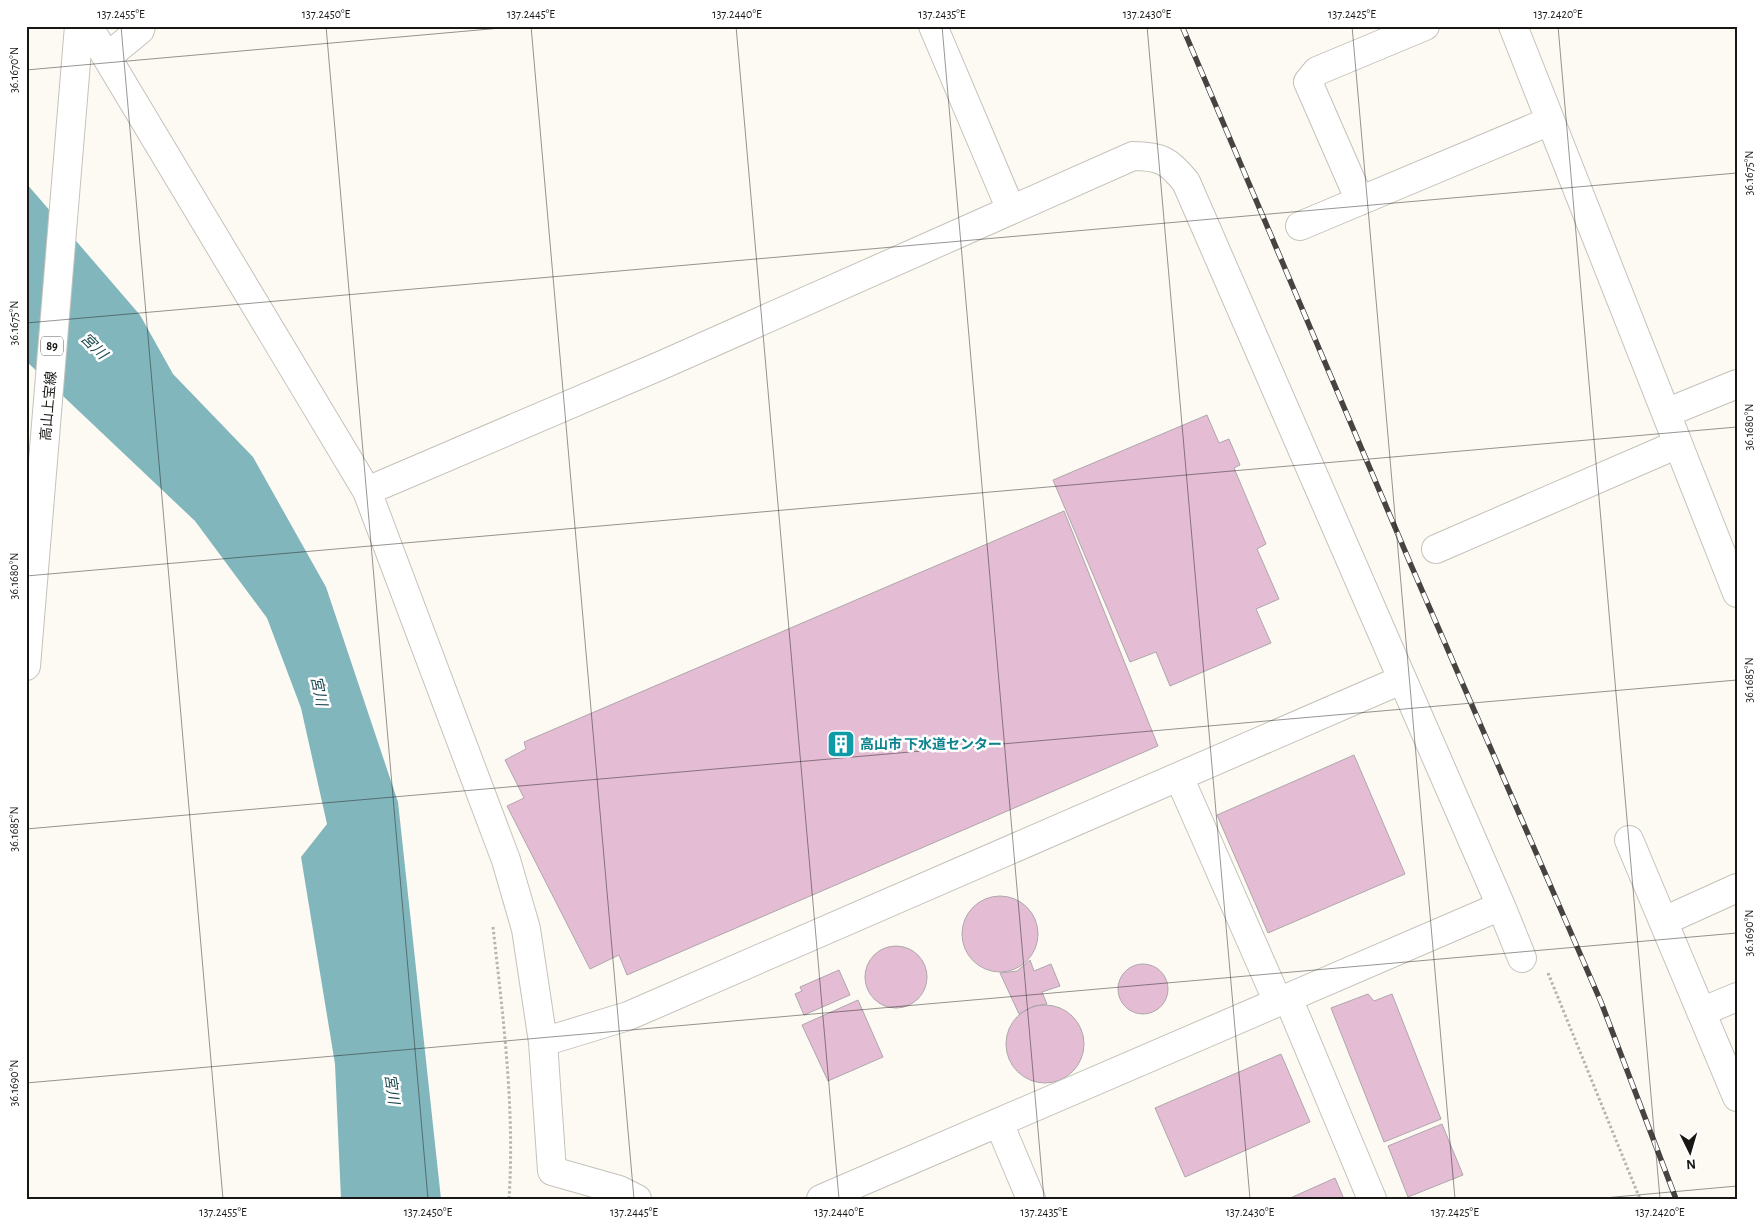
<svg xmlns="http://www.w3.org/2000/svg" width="1763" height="1225" font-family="'Alegreya Sans','Noto Sans JP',sans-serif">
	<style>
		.water { fill: #82b6bd }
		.building { fill: #e4bcd4; stroke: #aea7ab }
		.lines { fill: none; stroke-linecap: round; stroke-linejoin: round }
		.minor-casing { stroke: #c5c2bb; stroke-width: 30 }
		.major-casing { stroke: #c5c2bb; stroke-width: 30 }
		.path { stroke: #b6b4ae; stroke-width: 3; stroke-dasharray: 2.5 2.5; stroke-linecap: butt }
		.minor { stroke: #fff; stroke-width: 28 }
		.major { stroke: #fff; stroke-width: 28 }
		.rail-casing { stroke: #464441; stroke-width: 5.5 }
		.rail { stroke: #fff; stroke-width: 4; stroke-dasharray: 11; stroke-linecap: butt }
		.ticks { fill: none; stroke: #181714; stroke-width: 1; stroke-opacity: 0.45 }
		.labels { text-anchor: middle; stroke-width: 5; stroke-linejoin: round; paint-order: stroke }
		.shield { fill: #fff; stroke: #5d5d5a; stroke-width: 1 }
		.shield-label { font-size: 12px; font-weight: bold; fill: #181714 }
		.street-label { font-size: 14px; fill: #181714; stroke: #fff }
		.culture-label { font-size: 14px; font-weight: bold; fill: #0d838f; stroke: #fff; text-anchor: start }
		.water-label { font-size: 15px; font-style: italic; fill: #1d4b51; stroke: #fff }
		.neatline { fill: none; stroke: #181714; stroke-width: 2 }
		.ticks-label { font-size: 12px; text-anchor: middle; fill: #181714 }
	</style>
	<rect width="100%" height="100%" fill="#fdfaf3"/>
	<!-- water -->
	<path class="water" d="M26,183l114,132 33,59 80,83 73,130 72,215 43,397h-100l-6,-135 -34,-207 26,-33 -26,-116 -34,-90 -72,-97 -169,-160z"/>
	<!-- building -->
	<path class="building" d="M1207,415l12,28 10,-4 11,26 -6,3 32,76 -9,5 22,50 -23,10 15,34 -101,43 -14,-34 -26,10 -77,-182z
		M1064,511l94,235 -531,229 -8,-20 -29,14 -83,-163 17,-8 -19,-38 21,-11 -2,-7z
		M1354,755l51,119 -137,59 -51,-118z
		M962 934a38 38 0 1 1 76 0a38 38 0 1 1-76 0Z
		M865 977a31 31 0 1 1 62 0a31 31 0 1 1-62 0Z
		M1030,960l4,11 17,-7 9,22 -18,6 5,12 -13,2 -15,8 -19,-41 17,-2z
		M1118 989a25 25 0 1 1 50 0a25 25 0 1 1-50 0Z
		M839,970l11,25 -46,20 -9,-21 7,-3 -2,-4z
		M1368,994l6,7 18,-7 49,125 -57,23 -53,-134z
		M858,1000l25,57 -55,24 -26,-56z
		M1006 1044a39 39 0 1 1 78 0a39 39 0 1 1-78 0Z
		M1281,1054l29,68 -125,55 -30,-69z
		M1442,1124l21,51 -55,22 -20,-51z
		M1335,1178l9,21h-56z"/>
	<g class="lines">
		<defs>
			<path id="minor" d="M88,26l279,465 139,369 20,69 17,113 9,129 67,19 18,9
				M933,26l78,184
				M1513,26l224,567
				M107,57l33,-27 1,-4
				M1360,201l-52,-119 9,-11 108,-45
				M1300,226l250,-105
				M1666,413l71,-29
				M367,491l295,-126 471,-209c28,0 36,5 53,26l315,724 -680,293
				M1436,549l242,-105
				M1179,777l99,225
				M1629,840l108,257
				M1501,906l21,52
				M1664,921l73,-33
				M1288,998l84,201
				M1701,1012l36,-15
				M543,1042l85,-26 773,-336
				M999,1123l32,76"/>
			<path id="major" d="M26,666l53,-640"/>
		</defs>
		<!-- minor casing -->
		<use href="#minor" class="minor-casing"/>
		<!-- major casing -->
		<use href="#major" class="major-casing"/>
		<!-- path -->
		<path class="path" d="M493,927c10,90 22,181 16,272
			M1548,973l92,226"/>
		<!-- minor -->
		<use href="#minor" class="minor"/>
		<!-- major -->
		<use href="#major" class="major"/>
		<defs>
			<path id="rail" d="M1182,26l229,539 190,437 75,197"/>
		</defs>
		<!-- rail casing -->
		<use href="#rail" class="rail-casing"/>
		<!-- rail -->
		<use href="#rail" class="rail"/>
	</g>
	<!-- ticks -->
	<path class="ticks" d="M121,26l102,1173M326,26l102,1173M531,26l103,1173M736,26l103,1173M942,26l102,1173M1147,26l103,1173M1352,26l103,1173M1558,26l102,1173M26,70l498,-44M26,323l1711,-150M26,576l1711,-149M26,829l1711,-149M26,1083l1711,-150M1593,1199l144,-13"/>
	<!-- icons -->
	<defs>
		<symbol id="building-square" viewBox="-11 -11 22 22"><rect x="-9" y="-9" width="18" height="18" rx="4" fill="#0f9aa8" stroke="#fff"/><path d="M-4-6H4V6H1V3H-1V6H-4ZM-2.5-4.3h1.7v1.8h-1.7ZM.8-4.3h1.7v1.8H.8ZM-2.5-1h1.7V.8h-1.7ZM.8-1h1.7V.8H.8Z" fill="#fff"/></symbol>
	</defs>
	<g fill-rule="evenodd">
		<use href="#building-square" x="825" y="728" width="32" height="32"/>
	</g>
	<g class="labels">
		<!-- shield labels -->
		<rect class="shield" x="41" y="336.5" width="22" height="19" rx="4"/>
		<g class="shield-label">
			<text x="52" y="350">89</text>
		</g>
		<!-- street labels -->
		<g class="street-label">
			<text transform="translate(48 406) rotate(-85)" y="5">高山上宝線</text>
		</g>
		<!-- culture labels -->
		<g class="culture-label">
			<text x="860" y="749">高山市 下水道センター</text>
		</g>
		<!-- water labels -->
		<g class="water-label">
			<text transform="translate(94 346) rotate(45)" y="5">宮川</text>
			<text transform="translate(319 691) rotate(78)" y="5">宮川</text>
			<text transform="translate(392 1089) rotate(82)" y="5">宮川</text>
		</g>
	</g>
	<!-- border -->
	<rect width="1763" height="1225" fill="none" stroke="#ffffff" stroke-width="55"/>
	<!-- north arrow -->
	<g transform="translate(1690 1152) rotate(175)" stroke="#ffffff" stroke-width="4" paint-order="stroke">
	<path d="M0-4L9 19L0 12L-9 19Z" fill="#181714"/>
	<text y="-8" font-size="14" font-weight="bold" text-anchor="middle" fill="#181714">N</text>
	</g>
	<rect x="28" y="28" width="1708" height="1170" class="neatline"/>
	<g class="ticks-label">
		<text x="121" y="18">137.2455°E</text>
		<text x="326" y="18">137.2450°E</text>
		<text x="531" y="18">137.2445°E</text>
		<text x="737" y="18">137.2440°E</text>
		<text x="942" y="18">137.2435°E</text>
		<text x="1147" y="18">137.2430°E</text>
		<text x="1352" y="18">137.2425°E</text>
		<text x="1558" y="18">137.2420°E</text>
		<text transform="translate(14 70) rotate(-90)" y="4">36.1670°N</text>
		<text transform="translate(1749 173) rotate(-90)" y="4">36.1675°N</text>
		<text transform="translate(14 323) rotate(-90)" y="4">36.1675°N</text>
		<text transform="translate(1749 427) rotate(-90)" y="4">36.1680°N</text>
		<text transform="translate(14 576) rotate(-90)" y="4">36.1680°N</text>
		<text transform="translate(1749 680) rotate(-90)" y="4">36.1685°N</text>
		<text transform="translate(14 829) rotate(-90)" y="4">36.1685°N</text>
		<text transform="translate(1749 933) rotate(-90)" y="4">36.1690°N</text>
		<text transform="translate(14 1083) rotate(-90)" y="4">36.1690°N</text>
		<text x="223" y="1216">137.2455°E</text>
		<text x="428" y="1216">137.2450°E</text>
		<text x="634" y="1216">137.2445°E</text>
		<text x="839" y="1216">137.2440°E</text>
		<text x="1044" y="1216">137.2435°E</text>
		<text x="1250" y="1216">137.2430°E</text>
		<text x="1455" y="1216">137.2425°E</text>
		<text x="1660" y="1216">137.2420°E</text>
	</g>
</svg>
